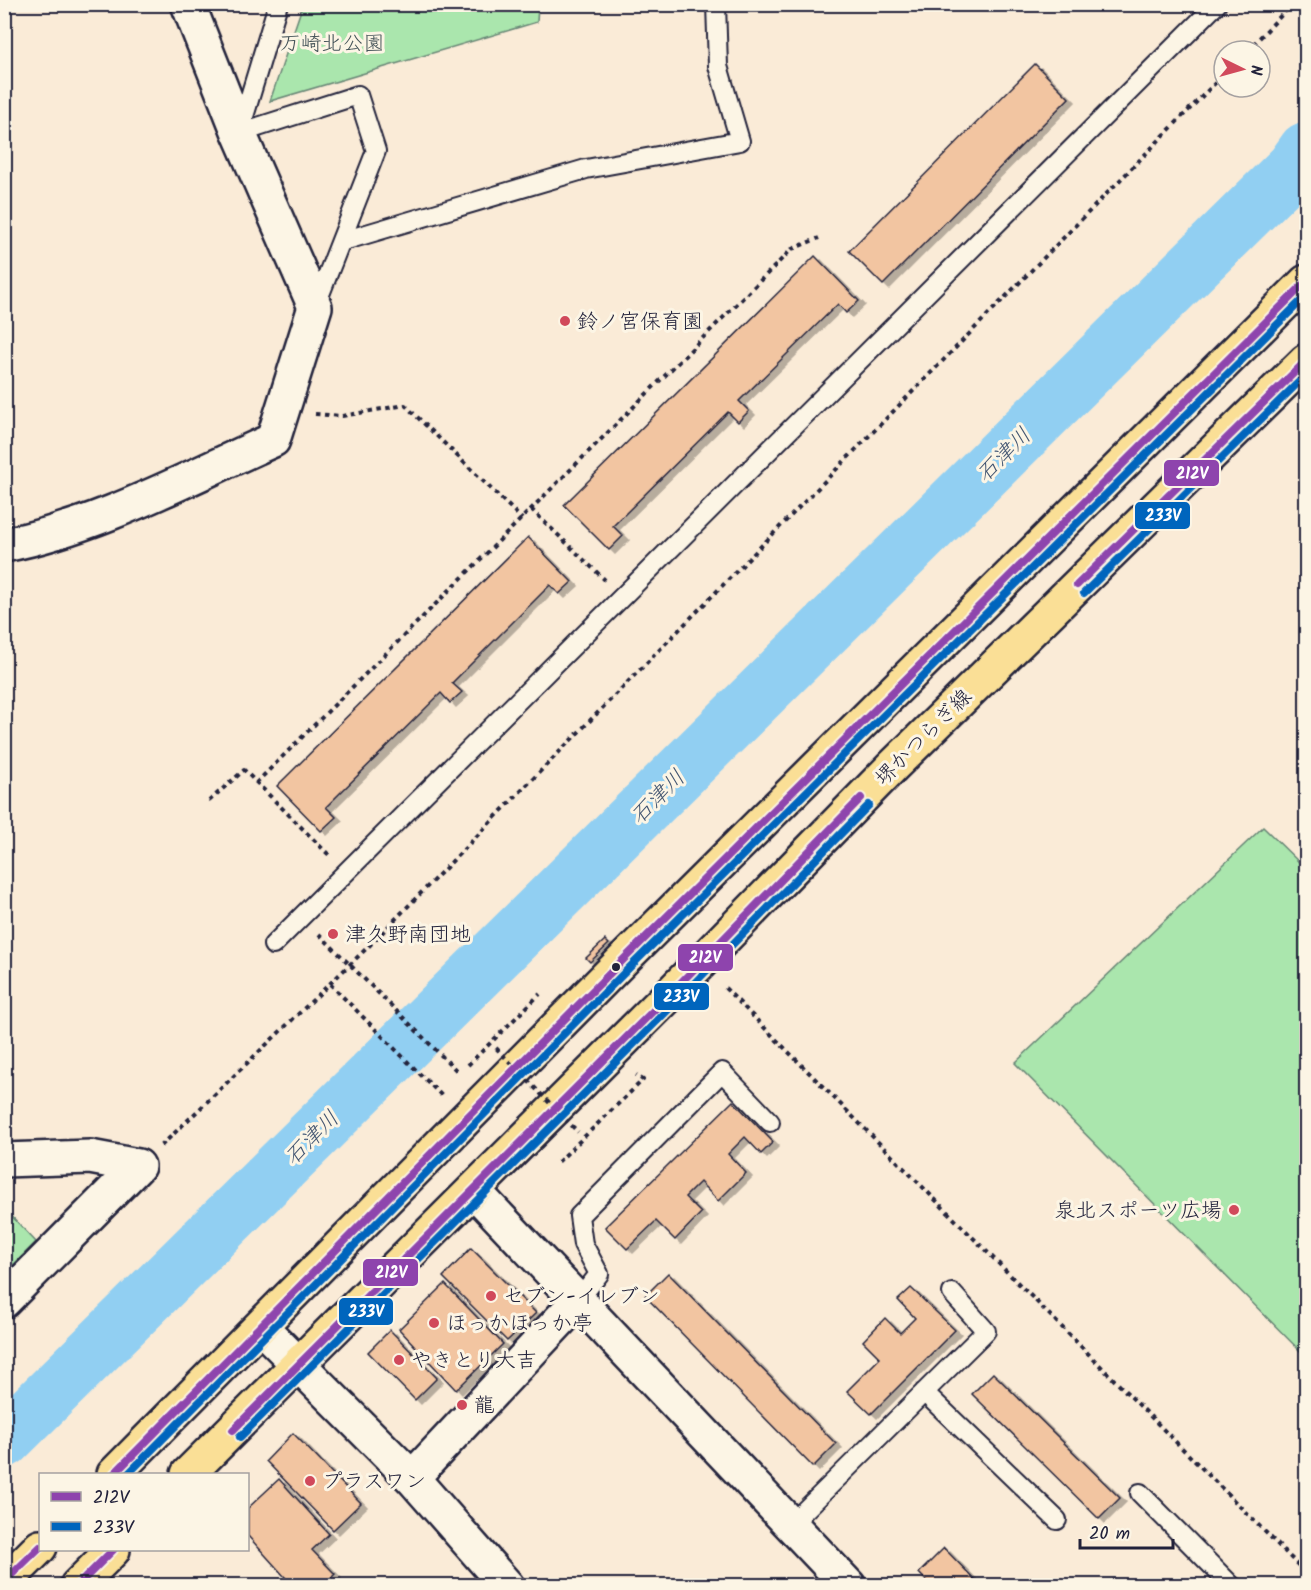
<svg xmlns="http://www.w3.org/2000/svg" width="1311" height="1590" font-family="Kalam,'Klee One',sans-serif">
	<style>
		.green { fill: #aae6ad; stroke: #668474; stroke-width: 1.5 }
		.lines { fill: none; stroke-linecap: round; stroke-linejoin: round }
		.river { stroke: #91cff2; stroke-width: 56 }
		.building { fill: #f2c5a1; stroke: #22223b; stroke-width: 1.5; filter: url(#shadow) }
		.lane-casing { stroke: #22223b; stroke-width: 22 }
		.street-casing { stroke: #22223b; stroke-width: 38 }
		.secondary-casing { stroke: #22223b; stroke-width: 38 }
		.primary-casing { stroke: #22223b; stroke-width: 38 }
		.path { stroke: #22223b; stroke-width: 4; stroke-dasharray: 4.5 4.5; stroke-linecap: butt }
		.lane { stroke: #fcf5e5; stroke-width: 18 }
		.street { stroke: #fcf5e5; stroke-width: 33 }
		.secondary { stroke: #fcf5e5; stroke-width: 33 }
		.primary { stroke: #fadf96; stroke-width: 33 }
		.path-bridge { stroke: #22223b; stroke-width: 4; stroke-dasharray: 4.5 4.5; stroke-linecap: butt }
		.bus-1-casing { stroke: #fcf5e5; stroke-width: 12 }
		.bus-2-casing { stroke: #fcf5e5; stroke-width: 12 }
		.bus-1 { stroke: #8e44ad; stroke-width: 8 }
		.bus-2 { stroke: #0065bd; stroke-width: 8 }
		.poi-dot { fill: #d1495b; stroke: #fcf5e5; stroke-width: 2 }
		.bus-dot { fill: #22223b; stroke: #fcf5e5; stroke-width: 2 }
		.labels { text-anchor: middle; stroke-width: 6; stroke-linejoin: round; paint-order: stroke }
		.park-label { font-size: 21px; fill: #445358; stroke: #fcf5e5 }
		.poi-label { font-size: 21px; fill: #22223b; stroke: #fcf5e5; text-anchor: start }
		.street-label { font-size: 21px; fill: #22223b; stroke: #fcf5e5 }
		.water-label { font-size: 22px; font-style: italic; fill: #435672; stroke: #fcf5e5 }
		.line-badge { stroke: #fcf5e5; stroke-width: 2 }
		.badge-label { font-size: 16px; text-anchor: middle; font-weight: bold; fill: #fff }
	</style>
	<defs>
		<filter id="shadow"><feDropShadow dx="6" dy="4" stdDeviation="0" flood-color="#0004"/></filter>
	</defs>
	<rect width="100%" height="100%" fill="#faebd7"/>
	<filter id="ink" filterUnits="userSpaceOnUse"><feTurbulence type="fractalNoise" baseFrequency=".0167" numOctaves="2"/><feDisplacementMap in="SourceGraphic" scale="12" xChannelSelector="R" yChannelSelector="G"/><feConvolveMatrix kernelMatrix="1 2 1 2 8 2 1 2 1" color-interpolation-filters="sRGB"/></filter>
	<g filter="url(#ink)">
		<!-- green -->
		<path class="green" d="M303,4h235v1l-1,17 -267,79z
			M1263,827l43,42v488l-291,-294z
			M5,1209l31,33 -31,31z"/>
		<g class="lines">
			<!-- river -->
			<path class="river" d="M4,1440l1290,-1273 12,-17"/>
		</g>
		<!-- building -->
		<path class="building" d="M1035,64l34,34 -186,187 -34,-34z
			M815,256l44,45 -13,12 -8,-9 -99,97 10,10 -11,11 -10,-10 -115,114 10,10 -14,14 -45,-45z
			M528,537l44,45 -13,12 -9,-9 -98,98 10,9 -12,11 -9,-10 -115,114 10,10 -15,14 -44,-45z
			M605,940l4,4 -19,18 -4,-4z
			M733,1101l40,41 -12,12 -16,-17 -17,17 18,19 -28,28 -18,-19 -15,15 16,16 -26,27 -19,-19 -29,28 -22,-22z
			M471,1248l65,65 -29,28 -64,-64z
			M668,1273l168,171 -23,23 -168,-171z
			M445,1284l58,60 -47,46 -57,-61z
			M911,1288l44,42 -84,84 -24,-23 33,-33 -17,-17 22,-23 15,15 15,-15 -17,-18z
			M390,1330l47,48 -22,22 -47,-48z
			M993,1373l127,125 -21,21 -127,-125z
			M293,1433l68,70 -28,27 -67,-69z
			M279,1479l50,55 -17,16 23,24 -12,12h-30l-45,-50v-28z
			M944,1548l37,38h-50l-12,-13z"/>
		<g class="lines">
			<defs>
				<path id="lane" d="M278,4l-39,129 119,-38 18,56 -61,156
					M343,241l243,-72 154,-28 -22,-75 -2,-62
					M273,945l944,-941
					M577,1302l22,-28 -16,-30 -4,-28 143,-144 48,50
					M924,1392l133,128
					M1140,1493l92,93
					M790,1525l196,-194 -34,-38"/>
				<path id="street" d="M4,545c94,-18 183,-67 269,-105l42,-133 -76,-174 -51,-129
					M4,1160l86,-3 48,9
					M474,1191l375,395
					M4,1301l134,-135
					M412,1478l165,-176"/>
				<path id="secondary" d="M261,1327l151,151 95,108"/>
				<path id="primary" d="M114,1474l510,-515 682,-677
					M188,1474l474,-472 231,-236 413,-405
					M4,1583l36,-36
					M77,1586l36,-36"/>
			</defs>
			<!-- lane casing -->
			<use href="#lane" class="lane-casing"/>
			<!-- street casing -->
			<use href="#street" class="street-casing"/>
			<!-- secondary casing -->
			<use href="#secondary" class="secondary-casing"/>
			<!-- primary casing -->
			<use href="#primary" class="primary-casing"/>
			<!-- path -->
			<path class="path" d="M1247,51l45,-47
				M315,414l27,2 63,-11 117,114
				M531,509l74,71
				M256,783l536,-534 27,-11
				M209,801l35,-31 86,86
				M319,934l140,139
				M330,984l113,113
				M725,988l581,585
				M468,1065l72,-71
				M161,1146l208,-200 855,-872
				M558,1162l85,-82 -7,-5"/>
			<!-- lane -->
			<use href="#lane" class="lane"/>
			<!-- street -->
			<use href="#street" class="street"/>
			<!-- secondary -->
			<use href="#secondary" class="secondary"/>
			<!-- primary -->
			<use href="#primary" class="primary"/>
			<!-- path-bridge -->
			<path class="path-bridge" d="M496,1048l82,84"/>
			<defs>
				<path id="bus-1" d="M1077,585l229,-224
					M233,1430l429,-428 199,-204
					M114,1474l510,-515 682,-677
					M4,1582l36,-35
					M77,1586l36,-36"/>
				<path id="bus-2" d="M1084,593l222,-218
					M240,1437l429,-428 200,-204
					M128,1474l503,-508 675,-670"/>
			</defs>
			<!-- bus-1 casing -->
			<use href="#bus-1" class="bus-1-casing"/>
			<!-- bus-2 casing -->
			<use href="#bus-2" class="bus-2-casing"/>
			<!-- bus-1 -->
			<use href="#bus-1" class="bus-1"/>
			<!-- bus-2 -->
			<use href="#bus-2" class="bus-2"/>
		</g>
	</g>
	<!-- markers -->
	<g class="poi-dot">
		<circle cx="565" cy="321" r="6"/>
		<circle cx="333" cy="934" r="6"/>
		<circle cx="1234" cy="1210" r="6"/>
		<circle cx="491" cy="1296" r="6"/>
		<circle cx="434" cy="1323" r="6"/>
		<circle cx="399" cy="1360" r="6"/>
		<circle cx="462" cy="1405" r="6"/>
		<circle cx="310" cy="1481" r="6"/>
	</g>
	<circle class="bus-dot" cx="616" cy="967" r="5"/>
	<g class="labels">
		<!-- park labels -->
		<g class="park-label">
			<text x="332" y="50">万崎北公園</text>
		</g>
		<!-- poi labels -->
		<g class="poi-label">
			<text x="577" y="328">鈴ノ宮保育園</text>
			<text x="345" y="941">津久野南団地</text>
			<text x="1222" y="1217" text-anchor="end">泉北スポーツ広場</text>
			<text x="503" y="1303">セブン-イレブン</text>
			<text x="446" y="1330">ほっかほっか亭</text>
			<text x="411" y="1367">やきとり大吉</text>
			<text x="474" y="1412">龍</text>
			<text x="322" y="1488">プラスワン</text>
		</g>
		<!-- street labels -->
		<g class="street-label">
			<text transform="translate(923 737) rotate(-45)" y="7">堺かつらぎ線</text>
		</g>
		<!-- water labels -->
		<g class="water-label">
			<text transform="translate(1003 454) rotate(-45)" y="8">石津川</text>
			<text transform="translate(657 796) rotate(-45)" y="8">石津川</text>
			<text transform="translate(311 1137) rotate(-45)" y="8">石津川</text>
		</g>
	</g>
	<g class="line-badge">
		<rect x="1163" y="459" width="57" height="28" rx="6" fill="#8e44ad"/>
		<rect x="1134" y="501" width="57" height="29" rx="6" fill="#0065bd"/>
		<rect x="677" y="943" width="57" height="29" rx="6" fill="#8e44ad"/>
		<rect x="653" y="982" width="57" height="29" rx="6" fill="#0065bd"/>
		<rect x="362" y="1258" width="57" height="29" rx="6" fill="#8e44ad"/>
		<rect x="338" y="1297" width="56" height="29" rx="6" fill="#0065bd"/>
	</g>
	<g class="badge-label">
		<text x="1192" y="479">212V</text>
		<text x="1163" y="521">233V</text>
		<text x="705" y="963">212V</text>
		<text x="681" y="1002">233V</text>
		<text x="391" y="1278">212V</text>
		<text x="366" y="1317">233V</text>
	</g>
	<!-- margin -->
	<rect width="1311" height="1590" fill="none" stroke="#fcf5e5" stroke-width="24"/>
	<rect x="12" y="12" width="1287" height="1566" fill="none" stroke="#22223b" stroke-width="2" filter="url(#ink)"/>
	<!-- legend -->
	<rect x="39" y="1473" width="210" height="78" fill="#fcf5e5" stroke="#a5a1a1" stroke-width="1.5"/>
	<rect x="51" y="1492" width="30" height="9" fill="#8e44ad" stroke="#a5a1a1" stroke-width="1.5"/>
	<text x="93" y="1503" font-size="18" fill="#22223b">212V</text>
	<rect x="51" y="1522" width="30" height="9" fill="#0065bd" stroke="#a5a1a1" stroke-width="1.5"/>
	<text x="93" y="1533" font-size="18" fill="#22223b">233V</text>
	<!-- north arrow -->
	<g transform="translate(1242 69) rotate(95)"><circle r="28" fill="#fcf5e5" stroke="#a5a1a1" stroke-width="1.5"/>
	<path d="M0-4.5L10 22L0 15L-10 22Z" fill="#d1495b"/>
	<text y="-9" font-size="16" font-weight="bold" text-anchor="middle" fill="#22223b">N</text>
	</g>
	<!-- scale -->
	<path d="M1080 1539v9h93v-9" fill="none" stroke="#22223b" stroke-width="3"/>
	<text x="1089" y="1539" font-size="18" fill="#22223b" stroke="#fcf5e5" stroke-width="4.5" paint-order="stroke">20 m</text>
</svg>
